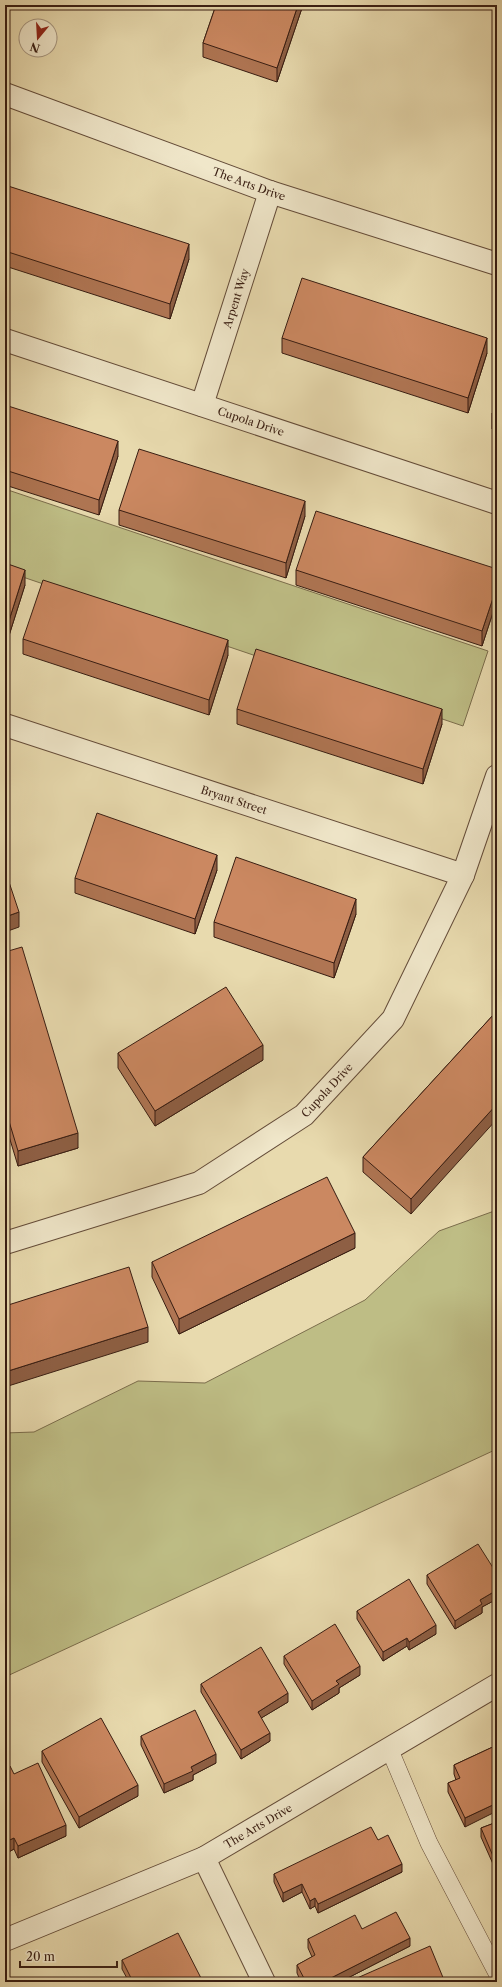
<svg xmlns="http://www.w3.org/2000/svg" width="502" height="1987" font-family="'Libre Caslon Text',serif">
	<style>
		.green { fill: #bebd85; stroke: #7b6d4c }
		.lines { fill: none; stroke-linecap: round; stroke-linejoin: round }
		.lane-casing { stroke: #644c39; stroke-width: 18 }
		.street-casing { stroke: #644c39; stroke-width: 24 }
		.lane { stroke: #f0e7ca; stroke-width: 17 }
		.street { stroke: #f0e7ca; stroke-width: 22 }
		.wall { fill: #af7553; stroke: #381d12 }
		.shaded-wall { fill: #8e5f44; stroke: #381d12 }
		.building { fill: #cb8861; stroke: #381d12 }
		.labels { text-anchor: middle; stroke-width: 3; stroke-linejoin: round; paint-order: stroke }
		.street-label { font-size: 11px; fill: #381d12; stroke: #f0e7ca }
	</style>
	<rect width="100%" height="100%" fill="#e8daae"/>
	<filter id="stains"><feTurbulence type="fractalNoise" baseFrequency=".005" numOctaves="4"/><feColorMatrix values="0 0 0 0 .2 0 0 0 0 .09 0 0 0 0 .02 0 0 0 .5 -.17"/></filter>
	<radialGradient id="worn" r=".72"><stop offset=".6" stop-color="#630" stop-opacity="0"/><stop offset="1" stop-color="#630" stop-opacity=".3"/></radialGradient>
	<!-- green -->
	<path class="green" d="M5,489l483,162 -25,75 -458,-155z
		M497,1210v239l-492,228v-244l29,-1 104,-51 67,2 160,-83 74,-69z"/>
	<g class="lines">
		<defs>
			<path id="lane" d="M389,1748l40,95 68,130"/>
			<g id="street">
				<path id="s1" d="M5,94l265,98 227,72"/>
				<path id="s2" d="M5,340l492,163"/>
				<path id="s3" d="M202,405l68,-213"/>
				<path id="s4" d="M5,725l458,150"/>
				<path id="s5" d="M5,1243l194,-60 105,-68 89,-96 70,-144 34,-99"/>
				<path d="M204,1858l60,124"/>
				<path id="s6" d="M5,1940l199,-82 293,-173"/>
			</g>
		</defs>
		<!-- lane casing -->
		<use href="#lane" class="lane-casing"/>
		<!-- street casing -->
		<use href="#street" class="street-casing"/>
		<!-- lane -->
		<use href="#lane" class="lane"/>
		<!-- street -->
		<use href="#street" class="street"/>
	</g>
	<!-- wall -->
	<path class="wall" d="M216,5h87l-26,77 -74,-25v-14z
		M5,185l184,74 -19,60 -165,-53z
		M282,338l205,15 -19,60 -186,-60z
		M497,401v30l-5,-2v-15z
		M5,405l113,51 -19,59 -94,-30z
		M119,510l186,6 -19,62 -167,-53z
		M5,563l20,22 -19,60 -1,-1z
		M497,569v31l-15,46 -186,-61v-15z
		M23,639l205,16 -19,60 -186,-61z
		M237,709l205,15 -19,60 -186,-60z
		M217,870l-22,64 -120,-41v-15z
		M356,914l-22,64 -120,-41v-15z
		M5,952l73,196 -60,18 -13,-43z
		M495,1013l-84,201 -48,-42v-15z
		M118,1053l145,7 -108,66 -37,-58z
		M355,1248l-176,86 -27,-57v-15z
		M497,1526v12l-2,-3v-8z
		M497,1574v25l-15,8v6l-27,16 -28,-45v-9z
		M357,1611l79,23 -27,16 -2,-4 -24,15 -26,-42z
		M284,1656l76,19 -21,13v5l-27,17 -28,-46z
		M201,1684l87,18 -27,16 9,23 -29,18 -40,-67z
		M141,1736l75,27 -23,12v5l-29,13 -23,-48z
		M497,1745l-32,82 -17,-35v-9l8,-3 -2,-6v-9z
		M42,1751l96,45 -59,32 -37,-66z
		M14,1774l52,62 -48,22 -4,-9 -9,5z
		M497,1822v40l-4,2 -12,-27v-9z
		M378,1840l24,32 -84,41 -3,-7 -5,3 -8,-17 -19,10 -9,-20v-8z
		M362,1929l48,17 -70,36h-39l-4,-9v-8l15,-8 -4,-9v-9z
		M122,1960l81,22h-74l-7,-13z"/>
	<!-- shaded-wall -->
	<path class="shaded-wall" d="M298,5h5l-26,77v-14z
		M189,244v15l-19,60v-15z
		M487,338v15l-19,60v-15z
		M118,441v15l-19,59v-15z
		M305,501v15l-19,62v-15z
		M25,570v15l-19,60v-15z
		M497,586v14l-15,46v-15z
		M228,640v15l-19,60v-15z
		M442,709v15l-19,60v-15z
		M217,855v15l-22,64v-15z
		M356,899v15l-22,64v-15z
		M19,912v15l-14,5v-15z
		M263,1045v15l-108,66v-15z
		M497,1104v15l-86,95v-15z
		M78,1133v15l-60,18v-15z
		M355,1233v15l-176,86v-15z
		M148,1327v15l-143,45v-15z
		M497,1590v9l-15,8v6l-27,16v-8l25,-21z
		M436,1625v9l-27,16v-8z
		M407,1638v8l-24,15v-9z
		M360,1666v9l-21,13v5l-27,17v-9l24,-20z
		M288,1693v9l-30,18v-8z
		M270,1733v8l-29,18v-9z
		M216,1754v9l-23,12v5l-29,13v-9l27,-17z
		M138,1785v11l-59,32v-11z
		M497,1803v8l-32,16v-9z
		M66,1825v11l-48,22v-12z
		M14,1838v11l-9,5v-12z
		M497,1854v8l-4,2v-8z
		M402,1864v8l-84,41v-9z
		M302,1884v8l-19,10v-9z
		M315,1898v8l-5,3v-8z
		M410,1938v8l-70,36h-17z"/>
	<!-- building -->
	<path class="building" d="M216,5h82l-21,63 -74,-25z
		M5,185l184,59 -19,60 -165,-53z
		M302,278l185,60 -19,60 -186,-60z
		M497,401v15l-5,-2z
		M5,405l113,36 -19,59 -94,-30z
		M139,449l166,52 -19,62 -167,-53z
		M316,511l181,58v17l-15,45 -186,-61z
		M5,563l20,7 -19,60 -1,-1z
		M43,580l185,60 -19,60 -186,-61z
		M256,649l186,60 -19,60 -186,-60z
		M97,813l120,42 -22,64 -120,-41z
		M236,857l120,42 -22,64 -120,-41z
		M5,870l14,42 -14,5z
		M22,947l56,186 -60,18 -13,-43v-156z
		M226,987l37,58 -108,66 -37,-58z
		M495,1013l2,2v89l-86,95 -48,-42z
		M327,1177l28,56 -176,86 -27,-57z
		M129,1267l19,60 -143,45v-66z
		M478,1544l19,30v16l-17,10 2,4 -27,17 -28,-46z
		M409,1579l27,46 -27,17 -2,-4 -24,14 -26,-41z
		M335,1624l25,42 -24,15 3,3 -27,17 -28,-45z
		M261,1647l27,46 -30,19 12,21 -29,17 -40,-66z
		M195,1710l21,44 -25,13 2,4 -29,13 -23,-48z
		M101,1718l37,67 -59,32 -37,-66z
		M497,1745v58l-32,15 -17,-35 12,-5 -6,-13z
		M38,1763l28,62 -48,21 -4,-8 -9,4v-74l5,-2 4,8z
		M497,1822v32l-4,2 -12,-28z
		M371,1827l7,13 10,-5 14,29 -84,40 -3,-6 -5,3 -8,-17 -19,9 -9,-19z
		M396,1912l14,26 -87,44h-17l-9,-17 18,-10 -7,-16 47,-24 7,14z
		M178,1933l25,49h-70l-11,-22z
		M430,1946l14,34 -5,2h-91z"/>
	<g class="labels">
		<!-- street labels -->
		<g class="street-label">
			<text dy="4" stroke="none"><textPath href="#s1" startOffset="260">The Arts Drive</textPath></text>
			<text dy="4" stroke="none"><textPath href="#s3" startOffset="112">Arpent Way</textPath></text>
			<text dy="4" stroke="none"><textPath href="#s2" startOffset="259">Cupola Drive</textPath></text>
			<text dy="4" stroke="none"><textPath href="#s4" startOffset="241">Bryant Street</textPath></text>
			<text dy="4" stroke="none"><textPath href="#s5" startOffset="362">Cupola Drive</textPath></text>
			<text dy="4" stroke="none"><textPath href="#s6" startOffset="278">The Arts Drive</textPath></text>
		</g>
	</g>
	<!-- margin -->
	<rect width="502" height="1987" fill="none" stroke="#e8daae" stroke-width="20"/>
	<rect x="6" y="6" width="490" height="1975" fill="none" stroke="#381d12" stroke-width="2"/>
	<rect x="10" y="10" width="482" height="1967" fill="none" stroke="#381d12"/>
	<!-- north arrow -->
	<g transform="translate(38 38) rotate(198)"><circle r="19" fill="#f0e7ca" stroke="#a69680"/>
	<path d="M0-3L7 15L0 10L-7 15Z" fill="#8f2418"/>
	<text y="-6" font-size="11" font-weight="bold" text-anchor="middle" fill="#381d12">N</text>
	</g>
	<!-- scale -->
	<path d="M20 1961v6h97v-6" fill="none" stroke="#381d12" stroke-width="2"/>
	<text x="26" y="1961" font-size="12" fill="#381d12" stroke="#f0e7ca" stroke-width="3" paint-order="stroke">20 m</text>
	<rect width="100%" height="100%" filter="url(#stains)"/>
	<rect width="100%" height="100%" fill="url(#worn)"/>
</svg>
